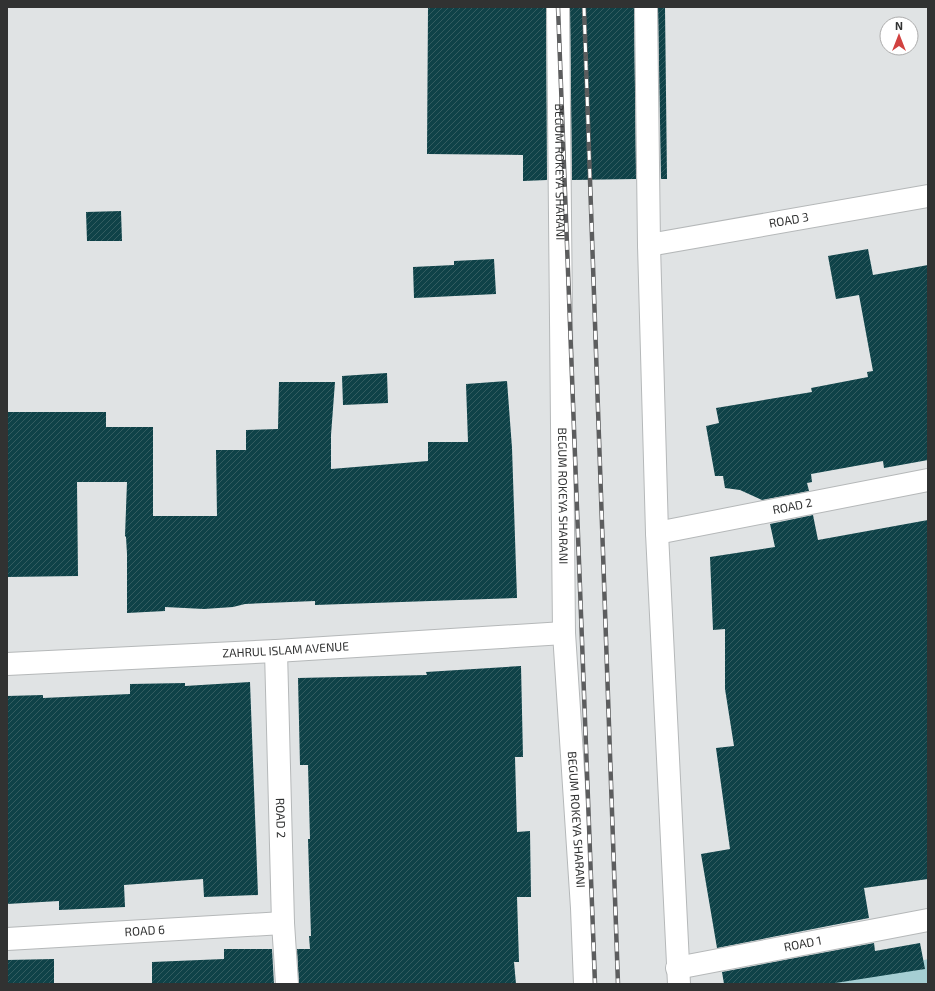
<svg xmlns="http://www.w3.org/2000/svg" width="935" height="991" font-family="'Exo 2',sans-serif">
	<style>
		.grass { fill: #a5ced3 }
		.building { fill: url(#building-hatch) }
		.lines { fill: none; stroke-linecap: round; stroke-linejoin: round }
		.minor-casing { stroke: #b5b8b9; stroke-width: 24 }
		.tertiary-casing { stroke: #b5b8b9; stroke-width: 24 }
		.primary-casing { stroke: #b5b8b9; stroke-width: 24 }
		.minor { stroke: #fff; stroke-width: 22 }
		.tertiary { stroke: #fff; stroke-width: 22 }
		.primary { stroke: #fff; stroke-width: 22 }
		.rail-casing { stroke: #5c5d5e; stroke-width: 4.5 }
		.rail { stroke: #fff; stroke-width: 3; stroke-dasharray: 9; stroke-linecap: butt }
		.labels { text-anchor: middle; stroke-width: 4; stroke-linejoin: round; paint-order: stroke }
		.street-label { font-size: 12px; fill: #313232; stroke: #fff }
	</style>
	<defs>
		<pattern id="building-hatch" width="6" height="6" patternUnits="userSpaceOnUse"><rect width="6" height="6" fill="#0f4248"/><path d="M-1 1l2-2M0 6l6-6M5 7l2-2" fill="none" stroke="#335c60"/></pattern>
	</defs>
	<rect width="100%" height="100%" fill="#e0e3e4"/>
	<!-- grass -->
	<path class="grass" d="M928,959v25h-99l44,-10z"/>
	<!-- building -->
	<path class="building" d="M428,7h118l1,173 -24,1v-26l-96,-1z
		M570,7h64l2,172 -64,1z
		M658,7h7l2,172h-6z
		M121,211l1,30h-35l-1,-29z
		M868,249l5,26 55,-10v195l-44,8 -1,-7 -72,13 1,8 -5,1 2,8 -47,9 -22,-10 -15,-2 -2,-12h-8l-9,-50 13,-3 -3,-15 96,-16 -1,-4 57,-11 -1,-5 6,-1 -14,-76 -23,4 -8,-43z
		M494,259l2,35 -82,4 -1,-31 41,-2v-4z
		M387,373l1,30 -45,2 -1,-29z
		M507,381l5,67 5,150 -202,7v-4l-70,3 -12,3 -29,2 -39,-2v4l-38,2v-59l-1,-17 -1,-1 2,-54h-50l1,94 -71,1v-165h99v15h47v89h64l-1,-66h30v-20l32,-1 1,-47h56l-4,53v34l97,-8v-19h40l-2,-58z
		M813,515l5,25 110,-20v359l-64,9 5,30 -152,30 -16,-94 29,-5 -14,-101 18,-2 -9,-57v-60l-12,1 -3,-73 65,-10 -5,-23z
		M521,666l2,91h-8l2,75 13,-1 1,66h-14l2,65h-5l2,22h-217l-2,-35h13l-1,-13h2l-3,-97h2l-2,-74h-8l-2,-87 129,-3 -1,-3z
		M250,682l8,213 -54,2 -1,-18 -79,6 1,22 -66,3v-9l-52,3v-208l36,-1v3l87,-4v-10l55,-1v3z
		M874,943l1,8 45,-8 5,26 -96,15h-105l-2,-12z
		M224,949h48l2,35h-122v-22l72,-3z
		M54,959v25h-47v-24z"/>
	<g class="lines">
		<defs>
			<g id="minor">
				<path id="s1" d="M649,245l279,-49"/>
				<path id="s2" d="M657,533l271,-53"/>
				<path id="s3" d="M276,651l7,272 4,61"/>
				<path id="s4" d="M7,939l276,-16"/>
				<path id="s5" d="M677,968l251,-48"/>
			</g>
			<g id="tertiary">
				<path id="s6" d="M7,664l269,-13 288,-18"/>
			</g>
			<g id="primary">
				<path id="s7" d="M558,7l6,626 18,275 3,76"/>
				<path d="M646,7l3,238 8,288 22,451"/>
			</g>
		</defs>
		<!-- minor casing -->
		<use href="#minor" class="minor-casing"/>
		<!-- tertiary casing -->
		<use href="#tertiary" class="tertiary-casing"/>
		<!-- primary casing -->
		<use href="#primary" class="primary-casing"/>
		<!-- minor -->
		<use href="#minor" class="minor"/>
		<!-- tertiary -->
		<use href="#tertiary" class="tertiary"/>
		<!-- primary -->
		<use href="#primary" class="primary"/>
		<defs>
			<path id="rail" d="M558,7l37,977
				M584,7l34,977"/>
		</defs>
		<!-- rail casing -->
		<use href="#rail" class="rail-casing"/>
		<!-- rail -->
		<use href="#rail" class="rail"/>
	</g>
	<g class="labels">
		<!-- street labels -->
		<g class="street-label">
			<text dy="4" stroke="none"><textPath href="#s7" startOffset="165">BEGUM ROKEYA SHARANI</textPath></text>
			<text dy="4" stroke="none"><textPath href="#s1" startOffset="142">ROAD 3</textPath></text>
			<text dy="4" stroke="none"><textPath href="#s7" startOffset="489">BEGUM ROKEYA SHARANI</textPath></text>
			<text dy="4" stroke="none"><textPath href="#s2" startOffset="138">ROAD 2</textPath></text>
			<text dy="4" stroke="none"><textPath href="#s6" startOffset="279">ZAHRUL ISLAM AVENUE</textPath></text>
			<text dy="4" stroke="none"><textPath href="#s3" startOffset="167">ROAD 2</textPath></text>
			<text dy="4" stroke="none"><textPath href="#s7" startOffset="813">BEGUM ROKEYA SHARANI</textPath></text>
			<text dy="4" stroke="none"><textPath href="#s4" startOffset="138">ROAD 6</textPath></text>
			<text dy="4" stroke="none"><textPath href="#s5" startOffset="128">ROAD 1</textPath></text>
		</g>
	</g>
	<!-- border -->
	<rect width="935" height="991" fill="none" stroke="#313232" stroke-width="16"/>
	<!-- north arrow -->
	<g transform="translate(899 36)"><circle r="19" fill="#ffffff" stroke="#adadad"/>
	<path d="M0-3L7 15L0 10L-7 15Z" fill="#d14240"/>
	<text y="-6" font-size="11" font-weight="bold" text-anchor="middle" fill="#313232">N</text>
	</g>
</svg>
